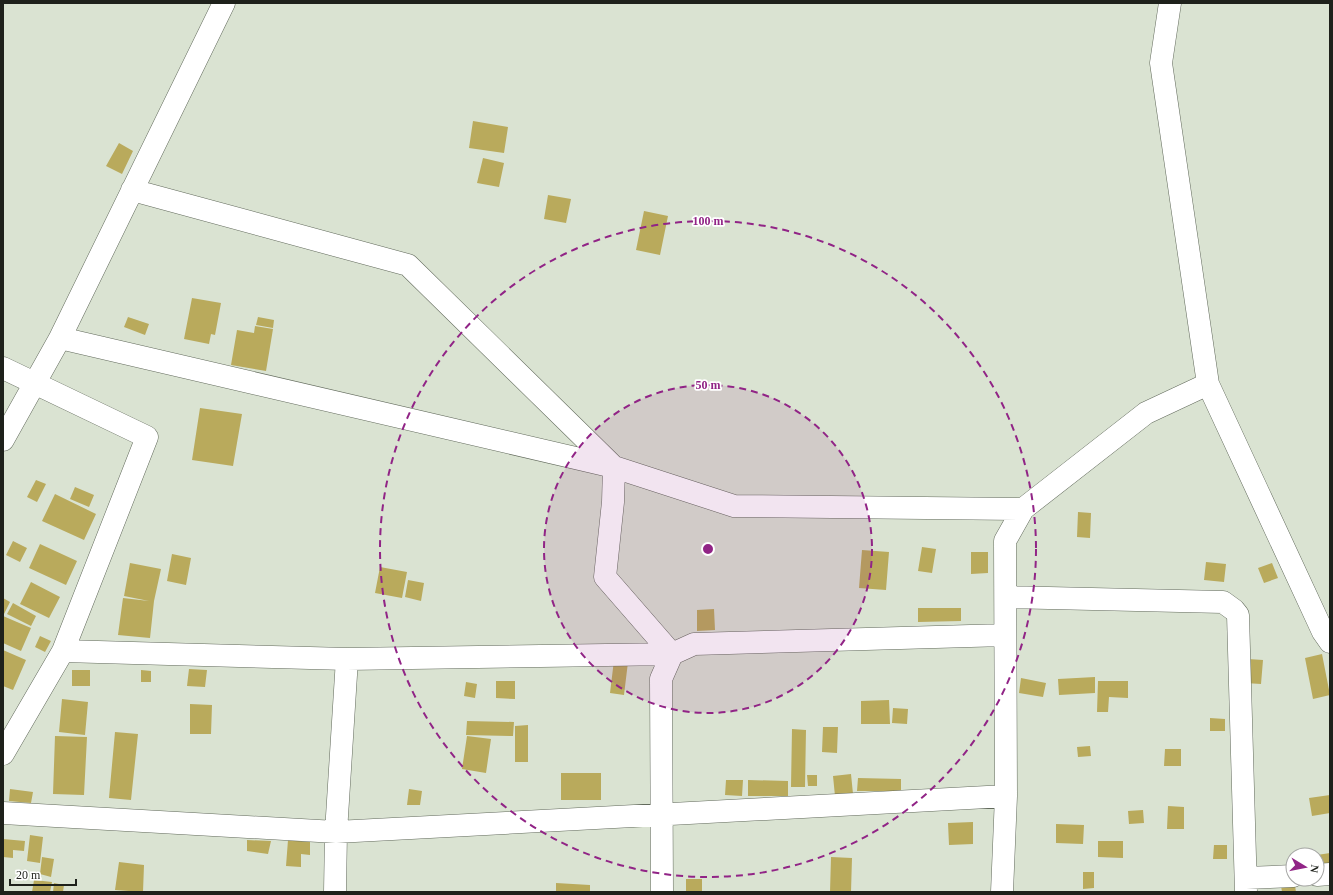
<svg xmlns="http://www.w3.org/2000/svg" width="1333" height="895" font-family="'Times New Roman',serif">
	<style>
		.building { fill: #b9aa5c }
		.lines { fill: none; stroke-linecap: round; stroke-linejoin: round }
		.minor-casing { stroke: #626a5c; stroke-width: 23 }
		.minor { stroke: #fff; stroke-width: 22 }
		.ring { fill: none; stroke: #912486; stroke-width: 2; stroke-dasharray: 7 5 }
		.centre { fill: #912486; stroke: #fff; stroke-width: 2 }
		.ring-label { font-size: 12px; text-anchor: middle; font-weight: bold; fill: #912486; stroke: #fff; stroke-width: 3.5; stroke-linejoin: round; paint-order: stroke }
	</style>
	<rect width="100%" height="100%" fill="#dae3d2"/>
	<!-- building -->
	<path class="building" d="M473,121l35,6 -4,26 -35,-5z
		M119,143l14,8 -11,23 -16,-8z
		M483,158l21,5 -5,24 -22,-4z
		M548,195l23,4 -5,24 -22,-4z
		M644,211l24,5 -8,39 -24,-5z
		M192,298l29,5 -6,32 -4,-1 -2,10 -25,-5z
		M128,317l21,7 -4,11 -21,-8z
		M258,317l16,3 -1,8 -17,-3z
		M255,326l18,3 -7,42 -35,-6 6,-35 17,3z
		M200,408l42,6 -9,52 -41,-6z
		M36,480l10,4 -9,18 -10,-5z
		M75,487l19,8 -5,12 -19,-8z
		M55,494l41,20 -12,26 -42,-19z
		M1078,512l13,1 -1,25 -13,-1z
		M13,541l14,7 -7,14 -14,-7z
		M40,544l37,17 -11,24 -37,-17z
		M922,547l14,2 -4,24 -14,-2z
		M862,550l27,2 -3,38 -27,-2z
		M971,552h17v21l-17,1z
		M172,554l19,4 -5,27 -19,-4z
		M1206,562l20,2 -2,18 -20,-2z
		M130,563l31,6 -7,32 -4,37 -32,-3 5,-37 26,3 -25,-5z
		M1272,563l6,15 -14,5 -6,-15z
		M380,567l27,5 -5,26 -27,-5z
		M408,580l16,3 -3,18 -16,-4z
		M31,582l29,15 -11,21 -29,-14z
		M3,598l7,4 -7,14 28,12 -10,23 -18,-8z
		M13,603l23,13 -5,10 -24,-12z
		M918,608h43v13l-43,1z
		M714,609l1,21 -18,1v-21z
		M40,636l11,5 -6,11 -10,-5z
		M3,650l23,10 -13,30 -10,-4z
		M1322,654l8,41 -17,4 -8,-41z
		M1248,659l15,1 -2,24 -16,-1z
		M614,660l14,2 -4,33 -14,-2z
		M189,669l18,1 -2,17 -18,-1z
		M72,670h18v16h-18z
		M141,670l10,1v11h-10z
		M1095,677v16l-36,2 -1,-16z
		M1021,678l25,5 -3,14 -24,-4z
		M496,681h19v18l-19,-1z
		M1098,681h30v17l-19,-1 -1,15h-11z
		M466,682l11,2 -2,14 -11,-2z
		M62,699l26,3 -3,33 -26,-3z
		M889,700l1,24h-29v-23z
		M190,704l22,1 -1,29h-21z
		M893,708l15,1 -1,15 -15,-1z
		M1210,718l15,1v12h-15z
		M467,721l47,1 -1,14 -47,-1z
		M528,725v37h-13v-36z
		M823,727h15l-1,26 -15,-1z
		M792,729l14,1 -1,57h-14z
		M115,732l23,2 -7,66 -22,-2z
		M55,736l32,1 -3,58 -31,-1z
		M467,736l24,3 -5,34 -24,-4z
		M1090,746l1,10 -13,1 -1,-10z
		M1165,749h16v17h-17z
		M561,773h40v27h-40z
		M851,774l2,20 -18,2 -2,-20z
		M807,775h10v11h-9z
		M858,778l43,1v12h-44z
		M726,780h17l-1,16 -17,-1z
		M748,780l40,1v15h-40z
		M10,789l23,3 -2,11 -22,-2z
		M409,789l13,2 -2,14h-13z
		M1330,795v18l-18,3 -3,-18z
		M1168,806l16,1v22h-17z
		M1143,810l1,13 -15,1 -1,-13z
		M973,822v22l-24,1 -1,-22z
		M1056,824l28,1 -1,19 -27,-1z
		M30,835l13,2 -3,26 -13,-2z
		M3,839l22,2 -1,10 -11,-1v8l-10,-1z
		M247,840l24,1 -3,13 -21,-3z
		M288,840l22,2v13l-9,-1v13l-15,-1z
		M1098,841h25v17l-25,-1z
		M1214,845h13v14h-14z
		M1330,853v17l-10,2 -3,-17z
		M42,857l12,2 -3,18 -11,-3z
		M831,857l21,1 -1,34h-21z
		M119,862l25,3 -1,27 -28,-2z
		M1083,872h11v16l-11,1z
		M686,879h16v13h-16z
		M1294,879l2,13h-14l-2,-12z
		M34,880l18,2 -2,10h-18z
		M54,883l10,2 -1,7h-10z
		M556,883l34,2v7h-34z"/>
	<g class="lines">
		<defs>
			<path id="minor" d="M1170,3l-9,60 47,321 115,248 7,10
				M132,190l276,75 206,202 -1,35 -8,75 67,77
				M60,338l554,129 120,39 289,3
				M3,368l144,69 -84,214 -60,103
				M3,440l57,-102 164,-335
				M1006,597l217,5 11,8 4,5 8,277
				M63,651l284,8 325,-5
				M3,813l333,19 670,-36
				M1317,875l13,-1
				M1246,878l47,-2
				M335,892l1,-60 11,-173
				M662,892l-1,-213 11,-25 22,-10 311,-9
				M1002,892l4,-96 -1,-255 18,-32 123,-96 62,-29"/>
		</defs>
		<!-- minor casing -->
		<use href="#minor" class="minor-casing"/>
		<!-- minor -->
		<use href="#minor" class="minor"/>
	</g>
	<!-- distance rings -->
	<circle cx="708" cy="549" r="164" fill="#912486" fill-opacity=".12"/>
	<g class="ring">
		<circle cx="708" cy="549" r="164"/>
		<circle cx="708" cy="549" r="328"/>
	</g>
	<circle cx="708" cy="549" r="6" class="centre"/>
	<g class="ring-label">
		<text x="708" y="225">100 m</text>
		<text x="708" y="389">50 m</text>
	</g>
	<!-- border -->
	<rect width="1333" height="895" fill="none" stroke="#1e211b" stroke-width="8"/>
	<!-- north arrow -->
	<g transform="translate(1305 867) rotate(100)"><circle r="19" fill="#ffffff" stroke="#a5a6a4"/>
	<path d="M0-3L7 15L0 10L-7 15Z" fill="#912486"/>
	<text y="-6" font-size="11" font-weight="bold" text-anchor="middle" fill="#1e211b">N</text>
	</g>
	<!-- scale -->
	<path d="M10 879v6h66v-6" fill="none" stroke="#1e211b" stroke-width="2"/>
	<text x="16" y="879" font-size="12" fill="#1e211b" stroke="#ffffff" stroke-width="3" paint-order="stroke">20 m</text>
</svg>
